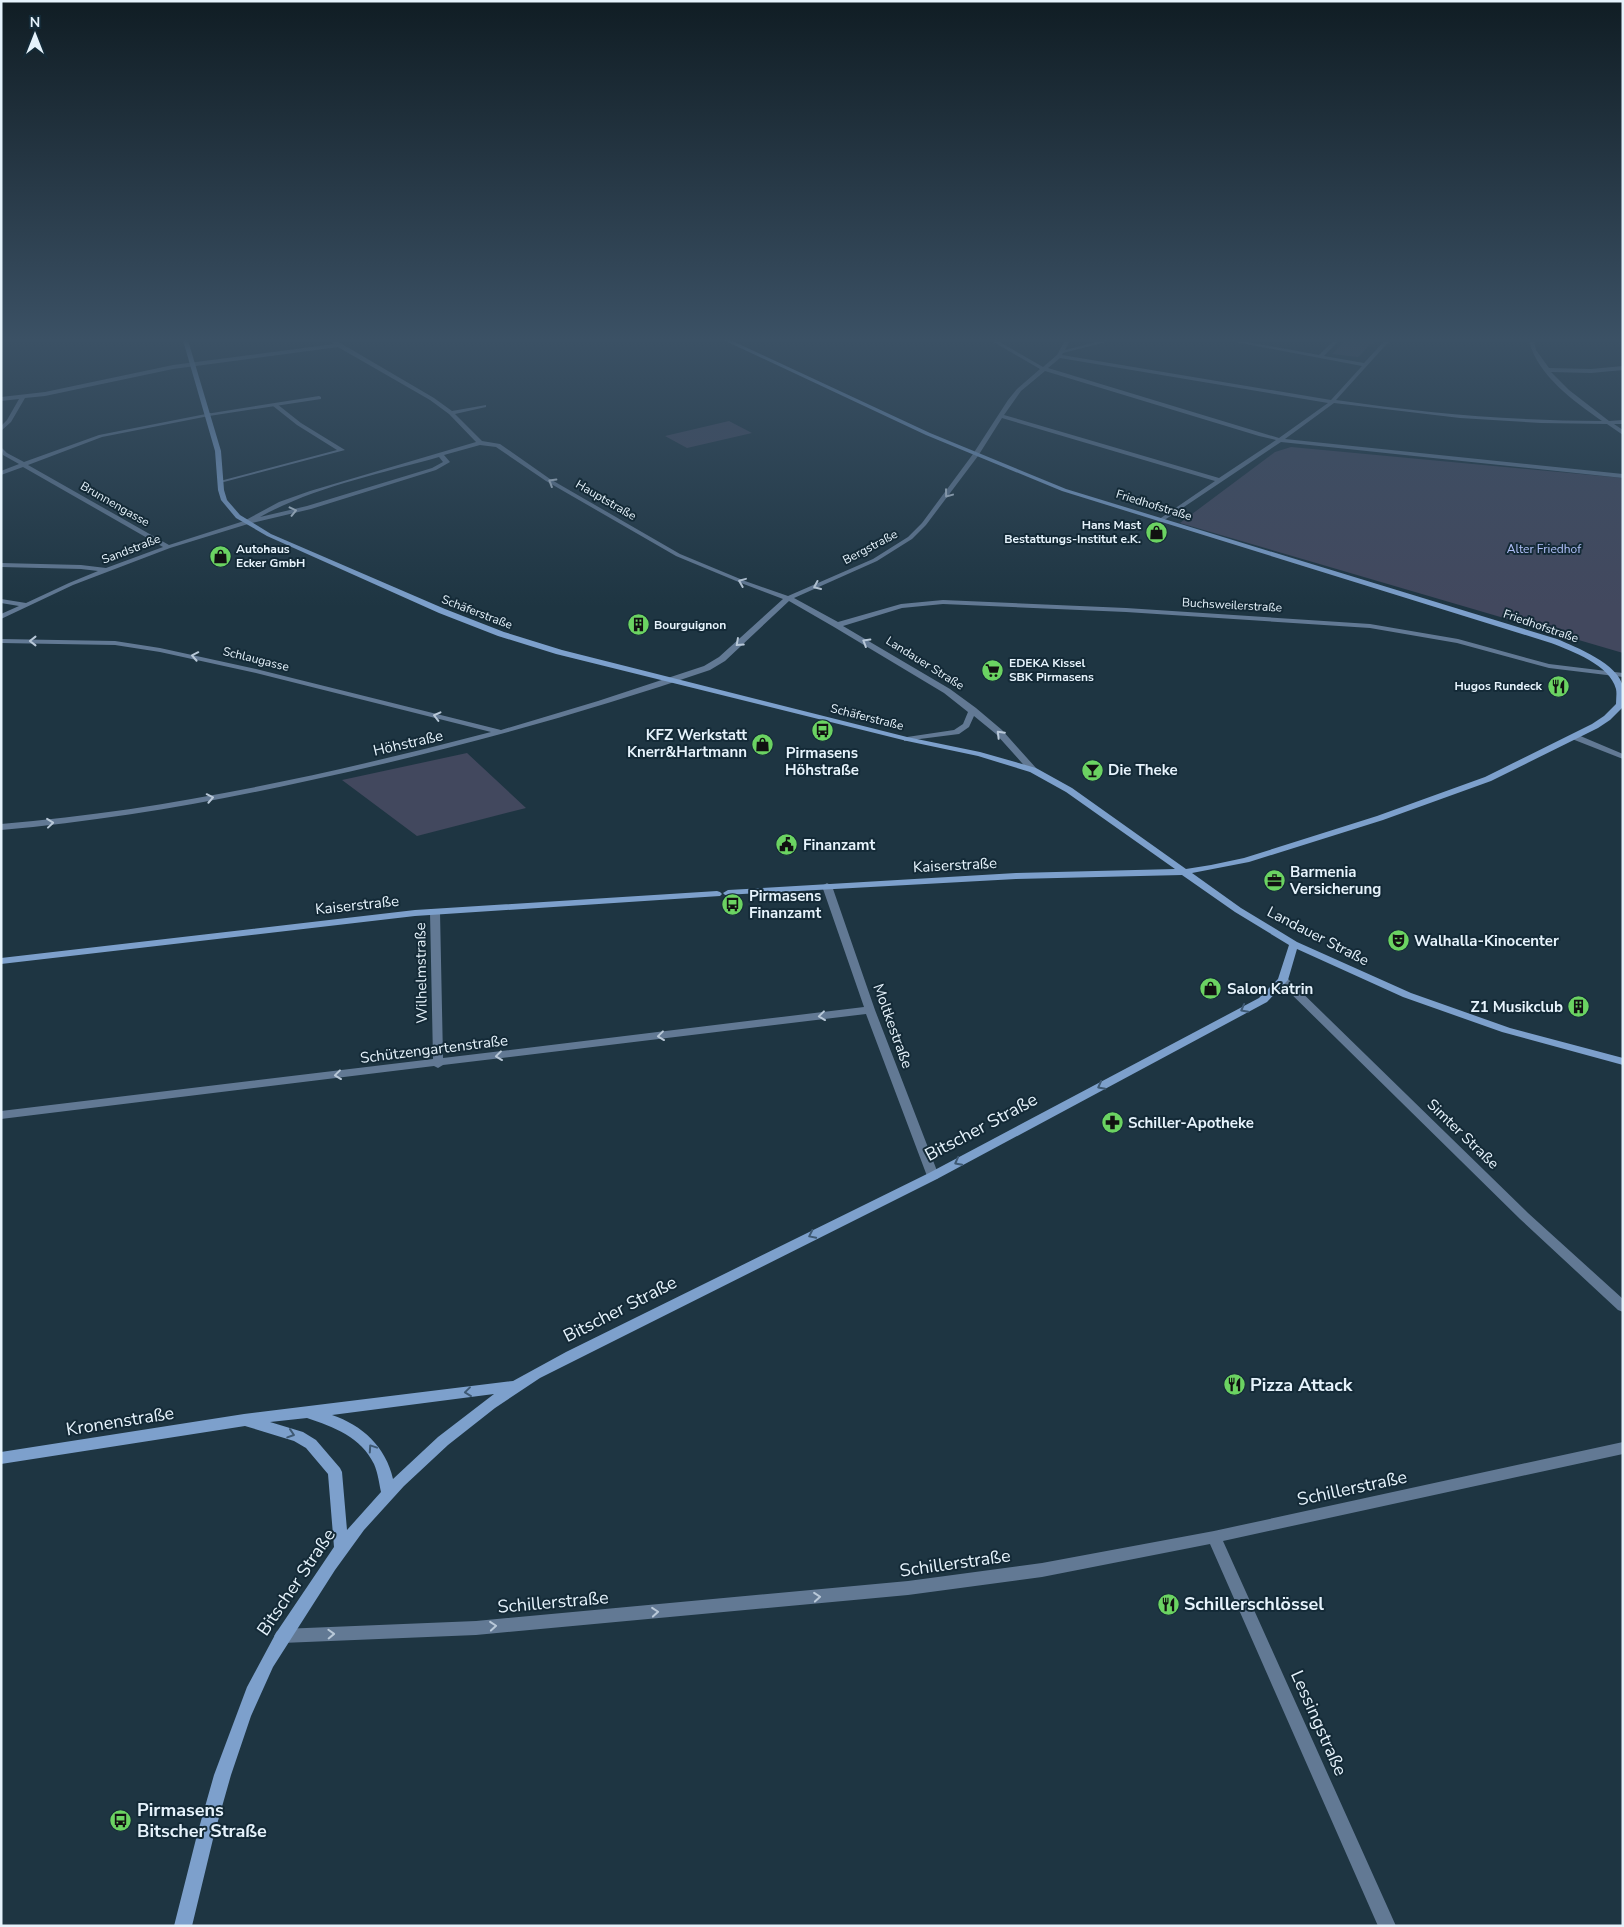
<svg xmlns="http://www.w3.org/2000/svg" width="1624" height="1927" font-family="'Nunito Sans',sans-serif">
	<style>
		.green { fill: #42485e }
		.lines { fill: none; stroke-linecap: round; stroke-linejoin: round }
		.lane { fill: #627994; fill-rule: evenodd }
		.street { fill: #627994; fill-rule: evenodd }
		.secondary { fill: #7da0cc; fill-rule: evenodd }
		.oneway { stroke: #b8c8d8 }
		.oneway2 { stroke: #3e5973 }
		.labels { text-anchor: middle; stroke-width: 4; stroke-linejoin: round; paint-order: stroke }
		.far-street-label { font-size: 12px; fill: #e6f3fc; stroke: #142a37 }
		.far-poi-label { font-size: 12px; font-weight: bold; fill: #e6f3fc; stroke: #142a37; text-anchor: start }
		.far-park-label { font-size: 12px; fill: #b0c0f8; stroke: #142a37 }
		.poi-label { font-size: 15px; font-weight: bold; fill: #e6f3fc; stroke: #142a37; text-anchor: start }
		.street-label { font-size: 15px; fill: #e6f3fc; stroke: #142a37 }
		.near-street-label { font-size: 18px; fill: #e6f3fc; stroke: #142a37 }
		.near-poi-label { font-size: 18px; font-weight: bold; fill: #e6f3fc; stroke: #142a37; text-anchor: start }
	</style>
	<rect width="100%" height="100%" fill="#1e3542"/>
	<!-- green -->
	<path class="green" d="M1348,338l26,3 -16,16 -26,-3z
		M729,421l23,12 -65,15 -22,-12z
		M1291,447l332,31v175l-443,-130 95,-71z
		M467,753l59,55 -109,28 -75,-56z"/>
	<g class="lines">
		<!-- lane -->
		<path class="lane" d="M319,396l2,1v2l-112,17 -3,-2z"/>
		<!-- street -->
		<path class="street" d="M323,337h6l13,7 92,54 18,13 34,-6v2l-31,7 27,27 18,3 50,35 130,75 65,27 43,15 85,-37 35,-22 14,-14 51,-69 35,-54 9,-11 23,-20 -55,-32h6l52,30 14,-12 10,-18h5l-7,13 51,-13h9l-62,16 -1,2 269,45 31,-34 -153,-29h11l99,18 18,-18h5l-18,19 40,7 24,-26h5l-57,63c88,13 177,21 266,21 -28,-20 -64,-45 -73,-80l-35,-4h39l3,13 13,18 42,1 32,-3v4l-32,3 -40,-1 18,18 40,31 14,-1v4h-9l9,6v5l-16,-11 -66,-1 -81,-5 -126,-15 -49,36 338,35v4l-342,-36 -121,81 -3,-2 1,-1 57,-39 -213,-63 -24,38 -52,69 -14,14 -35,22 -83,37 44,24 63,-18 42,-4 183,8 244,16 88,15 91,25 74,9v4l-74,-9 -92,-25 -87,-15 -244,-16 -183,-8 -41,4 -59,18 107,63 26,19 26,22 34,38v4h-6l-34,-38 -22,-18 -5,11 -10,7 -55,7v-4h3l47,-7 9,-6 5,-12 -24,-19 -110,-66 -45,-26 -64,60 -15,9c-132,45 -267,82 -403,111 -101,22 -203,40 -306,49v-6c166,-14 329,-50 490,-92l-235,-59 -96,-21 -45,-7 -114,-2v-4l114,2 45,7 96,21 245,61 97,-29 106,-35 15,-9 64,-58 -42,-16 -65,-27 -130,-75 -50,-34 -16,-2 -36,10 6,7 -14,8 -125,39 -63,15 -78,24 -97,37 -72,34v-5l18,-8 -18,-3v-4l25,4 43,-20 29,-12 -17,-2 -80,-2v-4l80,2 25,3 57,-21 -140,-80 -22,8v-4l18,-7 -16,-9 -2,-8 6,6 17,9 75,-27 112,-22v2l-2,1 -107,21 -74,28 141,80 75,-24 35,-19 31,-11 166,-49 -27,-28 -19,-14 -92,-53 -165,22 -128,27 -20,2 -14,24 -10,9v-5l6,-6 12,-21 -18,2v-4l44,-5 128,-27 161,-21zM1060,358l268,45 -49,35 -231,-70zM1045,371l214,65 17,4 -57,38 -215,-63 17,-24zM439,457l4,5 -11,6 -125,38 -47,11c54,-30 119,-43 179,-60z
			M273,404h4l24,19 44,27 -125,33v-2l117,-31 -40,-25 -24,-19z
			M1572,735h6l45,19v5l-51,-20z
			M827,883l5,3 43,124 64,166 -2,3h-8l-2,-3 -61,-162 -423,51 -5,3 -4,-2 -433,53v-8l432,-52 -3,-147 5,-3 5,3 3,146 421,-51 -42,-121z
			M1283,977l4,1 241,235 95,86v13l-5,-2 -98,-91 -241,-237 -1,-2 1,-2z
			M1623,1442v12l-400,87 173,385h-18l-168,-382 -168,33 -134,18 -432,40 -194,8 -5,-2 -3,-5 3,-5 5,-2 194,-8 432,-40 134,-18 172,-32z"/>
		<!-- secondary -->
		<path class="secondary" d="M182,337h5l34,114 3,39 3,10 13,15 31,19 174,75 59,23 58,18 345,87 73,15 56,16 36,20 114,81 25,-4 33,-7 133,-42 108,-39 107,-53 12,-8 12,-12c0,-5 1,-10 0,-15 -6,-24 -44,-38 -65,-46l-489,-152 -136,-56 -209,-98h7l206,96 136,56 491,150c19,8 62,25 66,48 1,6 0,13 0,20l-13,13 -12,8 -107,53 -108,39 -134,42 -57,11 49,35 56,34 114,51 99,35 113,30v7l-121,-33 -99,-35 -106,-48 -9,31 -21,22 -330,177 -397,199 -45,30 -47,37 -44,41 -40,44 -29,40 -62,97 -22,49 -20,59 -17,60 -22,91h-18l23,-91 17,-60 33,-88 29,-54 58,-86 -6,-73 -22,-26 -12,-7 -49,-15 -244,38v-12l243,-38 269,-33 53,-29 363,-179 330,-175 19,-19 11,-34 -54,-33 -53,-37 -166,4 -291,16 -2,-2 5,-3 288,-17 159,-4 -109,-77 -36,-20 -52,-16 -71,-15 -351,-87 -58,-18 -59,-23 -172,-77 -31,-18 -15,-18 -3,-10 -3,-39zM494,1394l-56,43 -45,42c-7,-32 -31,-54 -61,-64zM307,1418c27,9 54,19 67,46 4,9 5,19 7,28l-34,38 -5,-58 -2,-4 -24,-28 -13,-8 -33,-10z
			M717,891l3,1 2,2 -2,2 -305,20 -414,48v-6l414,-48z"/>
	</g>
	<!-- one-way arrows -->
	<defs><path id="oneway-chevron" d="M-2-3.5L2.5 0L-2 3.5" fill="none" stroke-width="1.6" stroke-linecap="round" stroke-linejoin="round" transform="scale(1.25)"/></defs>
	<g class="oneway">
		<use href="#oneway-chevron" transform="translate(552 482) rotate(-149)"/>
		<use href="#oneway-chevron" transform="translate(948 494) rotate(127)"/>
		<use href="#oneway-chevron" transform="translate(293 511) rotate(-13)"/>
		<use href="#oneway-chevron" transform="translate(742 582) rotate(-158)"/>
		<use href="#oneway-chevron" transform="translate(817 586) rotate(156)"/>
		<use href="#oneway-chevron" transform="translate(33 641) rotate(-180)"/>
		<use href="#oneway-chevron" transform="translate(866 642) rotate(-149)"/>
		<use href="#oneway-chevron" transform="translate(739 643) rotate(138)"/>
		<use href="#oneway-chevron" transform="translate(195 656) rotate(-169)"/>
		<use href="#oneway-chevron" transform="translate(437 716) rotate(-166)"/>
		<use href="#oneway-chevron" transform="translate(1000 734) rotate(-135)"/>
		<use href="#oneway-chevron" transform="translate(210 798) rotate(-11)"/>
		<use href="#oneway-chevron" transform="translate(50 823) rotate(-6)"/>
		<use href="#oneway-chevron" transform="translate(822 1016) rotate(173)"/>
		<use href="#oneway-chevron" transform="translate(661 1036) rotate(173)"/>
		<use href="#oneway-chevron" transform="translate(499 1056) rotate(173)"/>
		<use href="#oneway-chevron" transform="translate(338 1075) rotate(173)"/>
		<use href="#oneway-chevron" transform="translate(817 1597) rotate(-5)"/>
		<use href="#oneway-chevron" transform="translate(655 1612) rotate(-5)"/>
		<use href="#oneway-chevron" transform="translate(493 1626) rotate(-5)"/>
		<use href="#oneway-chevron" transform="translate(331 1634) rotate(-2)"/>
	</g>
	<g class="oneway2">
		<use href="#oneway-chevron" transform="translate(1244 1009) rotate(152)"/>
		<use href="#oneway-chevron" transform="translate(1101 1086) rotate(152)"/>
		<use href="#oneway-chevron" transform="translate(958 1162) rotate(152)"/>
		<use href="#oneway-chevron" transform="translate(812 1235) rotate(154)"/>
		<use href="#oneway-chevron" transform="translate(468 1392) rotate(173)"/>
		<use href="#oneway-chevron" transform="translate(291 1434) rotate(18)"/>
		<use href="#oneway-chevron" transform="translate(372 1448) rotate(-124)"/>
	</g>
	<!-- sky -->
	<linearGradient id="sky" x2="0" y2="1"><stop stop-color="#101d24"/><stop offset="0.56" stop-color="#3b5165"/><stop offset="1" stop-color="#3b5165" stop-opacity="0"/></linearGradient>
	<rect width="1624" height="607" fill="url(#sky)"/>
	<!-- icons -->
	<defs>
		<symbol id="shop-disc" viewBox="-11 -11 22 22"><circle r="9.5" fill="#6bd362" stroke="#142a37"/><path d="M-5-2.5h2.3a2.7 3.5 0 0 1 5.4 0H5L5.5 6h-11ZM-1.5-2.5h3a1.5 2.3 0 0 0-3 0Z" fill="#111"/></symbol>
		<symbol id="building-disc" viewBox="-11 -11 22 22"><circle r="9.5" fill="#6bd362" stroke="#142a37"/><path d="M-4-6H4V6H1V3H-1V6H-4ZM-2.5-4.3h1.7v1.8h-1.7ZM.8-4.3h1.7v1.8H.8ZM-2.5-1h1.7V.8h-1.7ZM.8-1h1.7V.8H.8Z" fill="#111"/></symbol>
		<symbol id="supermarket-disc" viewBox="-11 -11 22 22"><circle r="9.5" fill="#6bd362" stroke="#142a37"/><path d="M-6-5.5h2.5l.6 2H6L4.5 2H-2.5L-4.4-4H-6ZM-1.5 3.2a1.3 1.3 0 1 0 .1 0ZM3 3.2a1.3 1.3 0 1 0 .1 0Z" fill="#111"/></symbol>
		<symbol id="restaurant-disc" viewBox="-11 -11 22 22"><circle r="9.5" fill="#6bd362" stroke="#142a37"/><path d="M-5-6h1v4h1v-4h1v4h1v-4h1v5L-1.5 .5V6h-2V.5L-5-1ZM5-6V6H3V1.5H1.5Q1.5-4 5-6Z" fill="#111"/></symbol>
		<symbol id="bus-disc" viewBox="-11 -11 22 22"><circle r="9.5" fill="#6bd362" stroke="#142a37"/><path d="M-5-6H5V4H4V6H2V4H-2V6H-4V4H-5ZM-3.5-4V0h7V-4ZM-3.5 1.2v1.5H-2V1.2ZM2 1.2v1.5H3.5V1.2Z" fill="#111"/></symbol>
		<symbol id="bar-disc" viewBox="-11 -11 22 22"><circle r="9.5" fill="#6bd362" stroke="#142a37"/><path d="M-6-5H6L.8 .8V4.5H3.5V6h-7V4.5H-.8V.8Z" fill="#111"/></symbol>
		<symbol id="civic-disc" viewBox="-11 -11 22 22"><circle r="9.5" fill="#6bd362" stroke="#142a37"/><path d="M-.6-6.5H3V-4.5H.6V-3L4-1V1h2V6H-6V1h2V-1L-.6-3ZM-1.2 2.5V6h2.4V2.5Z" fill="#111"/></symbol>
		<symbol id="office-disc" viewBox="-11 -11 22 22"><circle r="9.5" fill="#6bd362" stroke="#142a37"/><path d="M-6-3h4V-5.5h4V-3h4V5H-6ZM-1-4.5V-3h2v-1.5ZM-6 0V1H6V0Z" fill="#111"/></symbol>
		<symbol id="theatre-disc" viewBox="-11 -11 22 22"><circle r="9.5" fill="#6bd362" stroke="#142a37"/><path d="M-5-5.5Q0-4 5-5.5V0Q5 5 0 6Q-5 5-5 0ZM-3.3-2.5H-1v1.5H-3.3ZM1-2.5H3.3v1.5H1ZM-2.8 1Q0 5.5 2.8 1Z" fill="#111"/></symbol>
		<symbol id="pharmacy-disc" viewBox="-11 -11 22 22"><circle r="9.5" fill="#6bd362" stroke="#142a37"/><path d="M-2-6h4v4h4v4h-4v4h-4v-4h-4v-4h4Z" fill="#111"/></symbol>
	</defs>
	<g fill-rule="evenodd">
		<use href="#shop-disc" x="1144" y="520" width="25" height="25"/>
		<use href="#shop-disc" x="208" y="544" width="25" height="25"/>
		<use href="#building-disc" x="626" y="612" width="25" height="25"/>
		<use href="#supermarket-disc" x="980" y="658" width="25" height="25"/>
		<use href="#restaurant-disc" x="1546" y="674" width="25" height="25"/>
		<use href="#bus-disc" x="810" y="718" width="25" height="25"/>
		<use href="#shop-disc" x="750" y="732" width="25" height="25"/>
		<use href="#bar-disc" x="1080" y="758" width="25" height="25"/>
		<use href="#civic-disc" x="774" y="832" width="25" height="25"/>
		<use href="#office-disc" x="1262" y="868" width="25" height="25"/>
		<use href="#bus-disc" x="720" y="892" width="25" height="25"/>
		<use href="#theatre-disc" x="1386" y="928" width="25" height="25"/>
		<use href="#shop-disc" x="1198" y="976" width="25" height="25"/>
		<use href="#building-disc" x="1566" y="994" width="25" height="25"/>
		<use href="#pharmacy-disc" x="1100" y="1110" width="25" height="25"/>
		<use href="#restaurant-disc" x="1222" y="1372" width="25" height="25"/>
		<use href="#restaurant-disc" x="1156" y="1592" width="25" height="25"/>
		<use href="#bus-disc" x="108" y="1808" width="25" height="25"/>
	</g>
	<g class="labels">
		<!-- far-street labels -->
		<g class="far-street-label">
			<text transform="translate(606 500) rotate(30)" y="4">Hauptstraße</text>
			<text transform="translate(115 504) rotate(30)" y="4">Brunnengasse</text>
			<text transform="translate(1154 505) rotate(17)" y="4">Friedhofstraße</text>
			<text transform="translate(870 547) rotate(-28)" y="4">Bergstraße</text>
			<text transform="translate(131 549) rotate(-21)" y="4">Sandstraße</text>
			<text transform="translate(1232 605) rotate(3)" y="4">Buchsweilerstraße</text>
			<text transform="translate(477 612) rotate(21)" y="4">Schäferstraße</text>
			<text transform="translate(1541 626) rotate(19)" y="4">Friedhofstraße</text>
			<text transform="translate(256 659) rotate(14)" y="4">Schlaugasse</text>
			<text transform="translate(925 663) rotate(32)" y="4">Landauer Straße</text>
			<text transform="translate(867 717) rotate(14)" y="4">Schäferstraße</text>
		</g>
		<!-- far-poi labels -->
		<g class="far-poi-label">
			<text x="1141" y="529" text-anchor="end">Hans Mast<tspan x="1141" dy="14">Bestattungs-Institut e.K.</tspan></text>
			<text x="236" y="553">Autohaus<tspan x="236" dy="14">Ecker GmbH</tspan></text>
			<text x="654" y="629">Bourguignon</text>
			<text x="1009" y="667">EDEKA Kissel<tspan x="1009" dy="14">SBK Pirmasens</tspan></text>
			<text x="1542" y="690" text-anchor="end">Hugos Rundeck</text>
		</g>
		<!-- far-park labels -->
		<g class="far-park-label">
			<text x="1544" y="553">Alter Friedhof</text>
		</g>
		<!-- poi labels -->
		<g class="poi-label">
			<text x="747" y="740" text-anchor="end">KFZ Werkstatt<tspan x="747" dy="17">Knerr&amp;Hartmann</tspan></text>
			<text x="822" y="758" text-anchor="middle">Pirmasens<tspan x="822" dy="17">Höhstraße</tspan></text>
			<text x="1108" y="775">Die Theke</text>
			<text x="803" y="850">Finanzamt</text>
			<text x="1290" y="877">Barmenia<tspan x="1290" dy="17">Versicherung</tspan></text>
			<text x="749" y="901">Pirmasens<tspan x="749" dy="17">Finanzamt</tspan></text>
			<text x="1414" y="946">Walhalla-Kinocenter</text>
			<text x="1227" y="994">Salon Katrin</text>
			<text x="1563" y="1012" text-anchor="end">Z1 Musikclub</text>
			<text x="1128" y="1128">Schiller-Apotheke</text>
		</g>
		<!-- street labels -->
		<g class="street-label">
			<text transform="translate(408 743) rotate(-13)" y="5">Höhstraße</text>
			<text transform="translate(955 865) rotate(-3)" y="5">Kaiserstraße</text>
			<text transform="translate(357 905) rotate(-6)" y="5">Kaiserstraße</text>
			<text transform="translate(1318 936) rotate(27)" y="5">Landauer Straße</text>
			<text transform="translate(421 973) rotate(-91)" y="5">Wilhelmstraße</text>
			<text transform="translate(893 1026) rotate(70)" y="5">Moltkestraße</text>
			<text transform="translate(434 1049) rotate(-7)" y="5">Schützengartenstraße</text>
			<text transform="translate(1463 1134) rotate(44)" y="5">Simter Straße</text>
		</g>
		<!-- near-street labels -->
		<g class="near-street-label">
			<text transform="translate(981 1127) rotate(-28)" y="6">Bitscher Straße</text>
			<text transform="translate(620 1309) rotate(-27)" y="6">Bitscher Straße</text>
			<text transform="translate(120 1421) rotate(-9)" y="6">Kronenstraße</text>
			<text transform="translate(1352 1488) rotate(-12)" y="6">Schillerstraße</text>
			<text transform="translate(955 1563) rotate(-8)" y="6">Schillerstraße</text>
			<text transform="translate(296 1582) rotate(-56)" y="6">Bitscher Straße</text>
			<text transform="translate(553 1602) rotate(-5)" y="6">Schillerstraße</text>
			<text transform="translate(1319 1723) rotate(66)" y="6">Lessingstraße</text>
		</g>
		<!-- near-poi labels -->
		<g class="near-poi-label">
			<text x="1250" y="1391">Pizza Attack</text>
			<text x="1184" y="1610">Schillerschlössel</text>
			<text x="137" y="1816">Pirmasens<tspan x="137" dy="21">Bitscher Straße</tspan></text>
		</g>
	</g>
	<!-- border -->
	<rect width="1624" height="1927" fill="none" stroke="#e6f3fc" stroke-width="5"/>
	<!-- north arrow -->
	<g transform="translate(35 35)" stroke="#142a37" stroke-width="4" paint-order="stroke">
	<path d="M0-4L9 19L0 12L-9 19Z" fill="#e6f3fc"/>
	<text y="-8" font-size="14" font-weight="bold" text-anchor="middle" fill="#e6f3fc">N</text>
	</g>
</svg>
